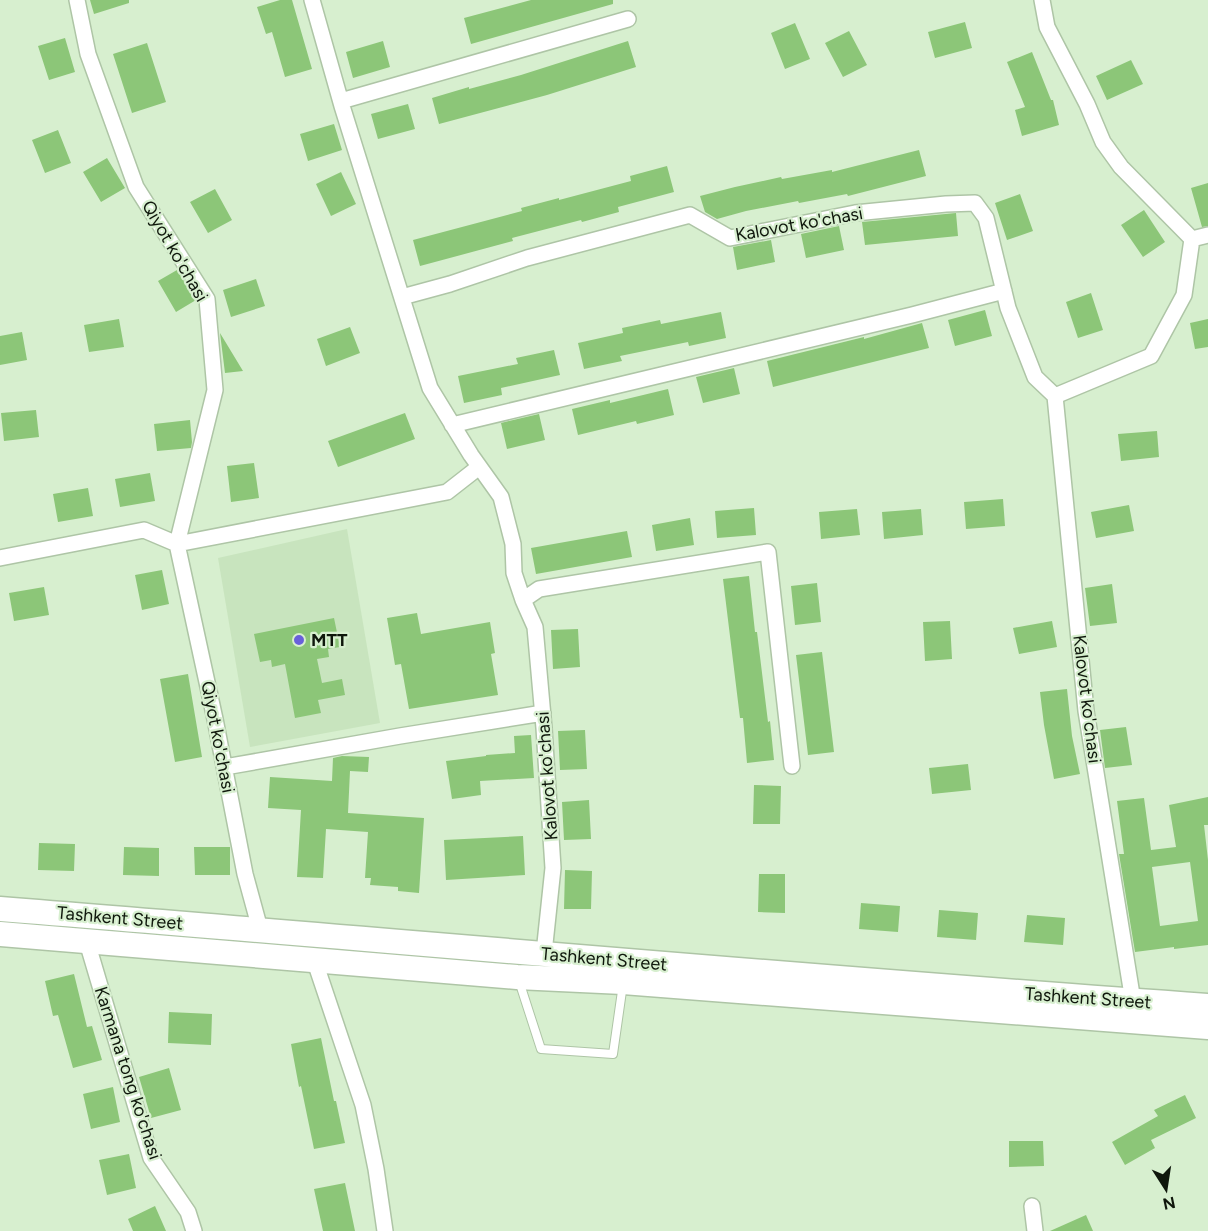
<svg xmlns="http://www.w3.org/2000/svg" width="1208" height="1231" font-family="Figtree,sans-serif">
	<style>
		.built { fill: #c8e4be }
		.building { fill: #8cc678; fill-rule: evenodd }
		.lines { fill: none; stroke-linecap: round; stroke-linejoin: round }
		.service-casing { stroke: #aec5a6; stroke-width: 10 }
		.minor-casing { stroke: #aec5a6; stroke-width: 18 }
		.trunk-casing { stroke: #aec5a6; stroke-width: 27 }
		.service { stroke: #fff; stroke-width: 8 }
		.minor { stroke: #fff; stroke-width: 15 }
		.trunk { stroke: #fff; stroke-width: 24 }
		.poi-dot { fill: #6960da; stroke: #d7efcf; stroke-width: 2 }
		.labels { text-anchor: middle; stroke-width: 4.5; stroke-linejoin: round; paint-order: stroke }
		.street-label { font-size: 18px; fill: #0f170c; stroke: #d7efcf }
		.poi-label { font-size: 18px; font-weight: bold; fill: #0f170c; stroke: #d7efcf; text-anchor: start }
	</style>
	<rect width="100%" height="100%" fill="#d7efcf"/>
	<!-- built -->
	<path class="built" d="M347,529l33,194 -130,24 -32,-189z"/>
	<!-- building -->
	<path class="building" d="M90,0h39v3l-35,11z
		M280,0h12l20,69 -27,8 -13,-45 -6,2 -9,-27z
		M531,0h82v4l-142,40 -7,-26z
		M965,22l7,26 -37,10 -7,-26z
		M795,23l15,36 -25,10 -14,-36z
		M849,31l18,34 -24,12 -18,-34z
		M65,38l10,34 -26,8 -11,-34z
		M383,41l7,26 -37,11 -7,-26z
		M628,41l8,26 -89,28 -108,29 -7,-26 37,-11v2l52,-14z
		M147,43l19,59 -34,11 -19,-59z
		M1032,52l19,48h2l6,25 -37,11 -7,-26 10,-3 -18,-45z
		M1131,60l12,24 -36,16 -11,-24z
		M408,104l7,25 -37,10 -7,-25z
		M334,124l8,26 -34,11 -8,-27z
		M58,130l13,33 -26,10 -13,-33z
		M919,150l7,26 -78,20 -1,-2 -48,9 -1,-2 -52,10 -29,8 -12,-7 -5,-16 35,-9 46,-10 1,2 50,-9v2z
		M107,158l18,30 -24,14 -18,-30z
		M667,166l7,26 -56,15 1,5 -37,10 -1,-2 -69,18 1,3 -93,25 -7,-26 109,-29 -1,-3 38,-10v2l72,-19 -1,-5z
		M341,172l15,32 -25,12 -15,-32z
		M1208,183v43l-6,1 -11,-39z
		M215,189l17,31 -24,13 -18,-31z
		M1020,194l13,37 -26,9 -12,-37z
		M1144,210l21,32 -22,15 -22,-32z
		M956,213l2,23 -93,9 -3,-23z
		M839,226l5,24 -38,8 -5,-24z
		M771,240l4,22 -38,8 -4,-23z
		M177,270l19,30 -20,12 -18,-31z
		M256,279l9,27 -34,11 -8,-27z
		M1091,293l12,37 -25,8 -12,-36z
		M985,310l7,26 -37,10 -7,-26z
		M721,312l5,26 -37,8 -1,-4 -68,14 2,5 -38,8 -6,-26 45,-10 -1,-5 38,-8 1,4z
		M119,319l5,28 -35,5 -5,-27z
		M1208,319v28l-13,2 -5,-26z
		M922,323l7,25 -156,39 -6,-26 97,-24v2z
		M350,327l10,26 -34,13 -9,-27z
		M22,332l5,28 -27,5v-29z
		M220,333l23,38 -18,2z
		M554,350l6,25 -59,13 1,7 -38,8 -6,-27 60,-12 -2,-6z
		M734,368l6,26 -37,9 -7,-26z
		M668,389l6,26 -37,9 -1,-3 -58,14 -6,-26 38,-9v3z
		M36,410l3,27 -35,4 -3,-28z
		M405,413l10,26 -77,28 -10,-26z
		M539,414l6,26 -38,9 -6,-26z
		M190,420l2,22 -1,6 -34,3 -3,-27z
		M1157,431l2,26 -38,4 -3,-27z
		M254,463l5,35 -28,4 -4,-36z
		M150,473l5,28 -35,6 -5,-28z
		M88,488l5,28 -35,6 -5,-28z
		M1003,499l2,27 -39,3 -2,-27z
		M1129,505l5,26 -38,7 -5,-26z
		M754,508l2,27 -39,3 -2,-27z
		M857,509l3,26 -39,4 -2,-27z
		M921,509l2,26 -39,4 -2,-27z
		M690,518l4,27 -38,6 -4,-26z
		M627,531l5,26 -96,17 -5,-26z
		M162,570l7,34 -27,6 -7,-35z
		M749,576l6,56h2l11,90 2,-1 4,39 -27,3 -4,-45h-3l-17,-139z
		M817,583l4,39 -26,3 -4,-39z
		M1112,584l5,39 -27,3 -5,-38z
		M44,587l5,28 -35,6 -5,-28z
		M417,613l4,21 69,-12 5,31 -4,1 7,41 -89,14 -8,-45 -6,1 -8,-47z
		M334,618l6,29 -12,2 1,8 -12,2 5,24 20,-4 3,16 -27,5 3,13 -26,5 -10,-54 -13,3 -1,-7 -11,2 -6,-28z
		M950,621l2,38 -27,2 -2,-39z
		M1052,621l5,26 -38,7 -6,-26z
		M578,629l2,38 -27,2 -2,-39z
		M822,652l12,100 -26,3 -12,-100z
		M188,674l14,83 -27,5 -15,-83z
		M1067,689l5,47 8,38 -26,5 -10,-54 -4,-33z
		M1126,727l6,38 -27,3 -5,-38z
		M585,730l2,39 -27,1 -2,-39z
		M531,735l3,43 -54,3 1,14 -29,4 -6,-38 40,-5v-1l29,-2 -1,-17z
		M342,756l27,1 -1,15 -18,-1 -2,42 76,5 -5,75 -21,-2v-4l-28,-2 1,-7h-6l3,-46 -42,-3 -3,49 -26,-1 4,-67 -33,-2 2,-31 62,4 1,-23z
		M968,764l3,26 -39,4 -3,-26z
		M754,785l27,1 -1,38h-27z
		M1208,797v28h-4l4,35v85l-34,4v-2l-39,5 -16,-98h5l-7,-53 27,-3 7,52 25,-3 -7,-42zM1190,862l8,59 -38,5 -8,-59z
		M589,800l2,39 -27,1 -2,-38z
		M523,836l2,39 -79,5 -2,-40z
		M39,843l36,1 -1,27 -36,-1z
		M124,847l35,1v28l-36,-1z
		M194,847h36v28h-35z
		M565,870l27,1 -1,38h-27z
		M759,874h26v39l-27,-1z
		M861,903l39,3 -2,26 -39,-3z
		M939,910l39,3 -2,27 -39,-3z
		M1027,915l38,3 -2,27 -39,-3z
		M74,974l13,53 5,-1 10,34 -29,8 -15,-53 -5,1 -8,-35z
		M169,1012l43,2 -1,31 -43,-2z
		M321,1038l13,63h2l9,42 -31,6 -13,-63 -2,1 -8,-43z
		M169,1068l12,42 -30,8 -12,-41z
		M113,1087l7,35 -29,7 -8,-35z
		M1185,1095l11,23 -45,22 4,8 -30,17 -13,-23 46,-26 -4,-6z
		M1009,1141h34l1,25 -35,1z
		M129,1154l7,34 -29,7 -8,-35z
		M345,1183l10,48h-32l-9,-42z
		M155,1206l11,25h-33l-5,-12z
		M1086,1215l7,16h-43z"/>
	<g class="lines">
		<defs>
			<path id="service" d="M519,981l22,68 72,5 10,-70"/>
			<path id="minor" d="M77,0l11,54 48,133 71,112 8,91 -38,154 270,-52 32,-25
				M312,0l30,106 88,282 41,67 30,42 12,47 1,29 9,27 12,27 9,101 9,140 -9,85
				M1042,0l5,27 40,77 16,38 18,25 71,72
				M341,101l287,-82
				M402,297l48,-13 77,-26 163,-43 40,23 125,-25 91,-9 29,-1 11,15 22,90 27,69 20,19
				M452,425l460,-110 92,-24
				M0,558l144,-28 33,14 38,175 30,155 15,55
				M523,600l16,-11 229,-37 24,214
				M225,767l175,-31 143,-23
				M87,942l64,216 37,54 6,19
				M314,959l49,146 13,64 9,62
				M1133,1001l-47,-290 -31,-315 96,-40 33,-61 8,-56 16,-4
				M1032,1206l3,25"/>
			<path id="trunk" d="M0,909c403,32 805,69 1208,97
				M0,934l517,43 106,5 585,45"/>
		</defs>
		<!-- service casing -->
		<use href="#service" class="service-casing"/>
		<!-- minor casing -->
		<use href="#minor" class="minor-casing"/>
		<!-- trunk casing -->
		<use href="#trunk" class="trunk-casing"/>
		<!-- service -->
		<use href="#service" class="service"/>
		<!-- minor -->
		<use href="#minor" class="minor"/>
		<!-- trunk -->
		<use href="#trunk" class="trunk"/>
	</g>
	<!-- markers -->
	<circle class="poi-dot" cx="299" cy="640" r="6"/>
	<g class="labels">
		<!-- street labels -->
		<g class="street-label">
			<text transform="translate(799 224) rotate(-10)" y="6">Kalovot ko'chasi</text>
			<text transform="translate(175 251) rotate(60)" y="6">Qiyot ko'chasi</text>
			<text transform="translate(1087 699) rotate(83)" y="6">Kalovot ko'chasi</text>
			<text transform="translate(218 737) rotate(79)" y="6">Qiyot ko'chasi</text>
			<text transform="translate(547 776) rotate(-94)" y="6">Kalovot ko'chasi</text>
			<text transform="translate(120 918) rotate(5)" y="6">Tashkent Street</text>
			<text transform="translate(604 959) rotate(5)" y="6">Tashkent Street</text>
			<text transform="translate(1088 998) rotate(4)" y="6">Tashkent Street</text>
			<text transform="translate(128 1073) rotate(72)" y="6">Karmana tong ko'chasi</text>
		</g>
		<!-- poi labels -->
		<g class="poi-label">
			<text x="311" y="646">MTT</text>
		</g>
	</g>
	<!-- north arrow -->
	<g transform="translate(1166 1189) rotate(168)" stroke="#d7efcf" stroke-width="4.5" paint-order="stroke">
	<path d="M0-4.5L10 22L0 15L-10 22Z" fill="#0f170c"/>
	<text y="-9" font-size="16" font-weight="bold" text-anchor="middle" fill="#0f170c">N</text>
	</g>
</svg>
